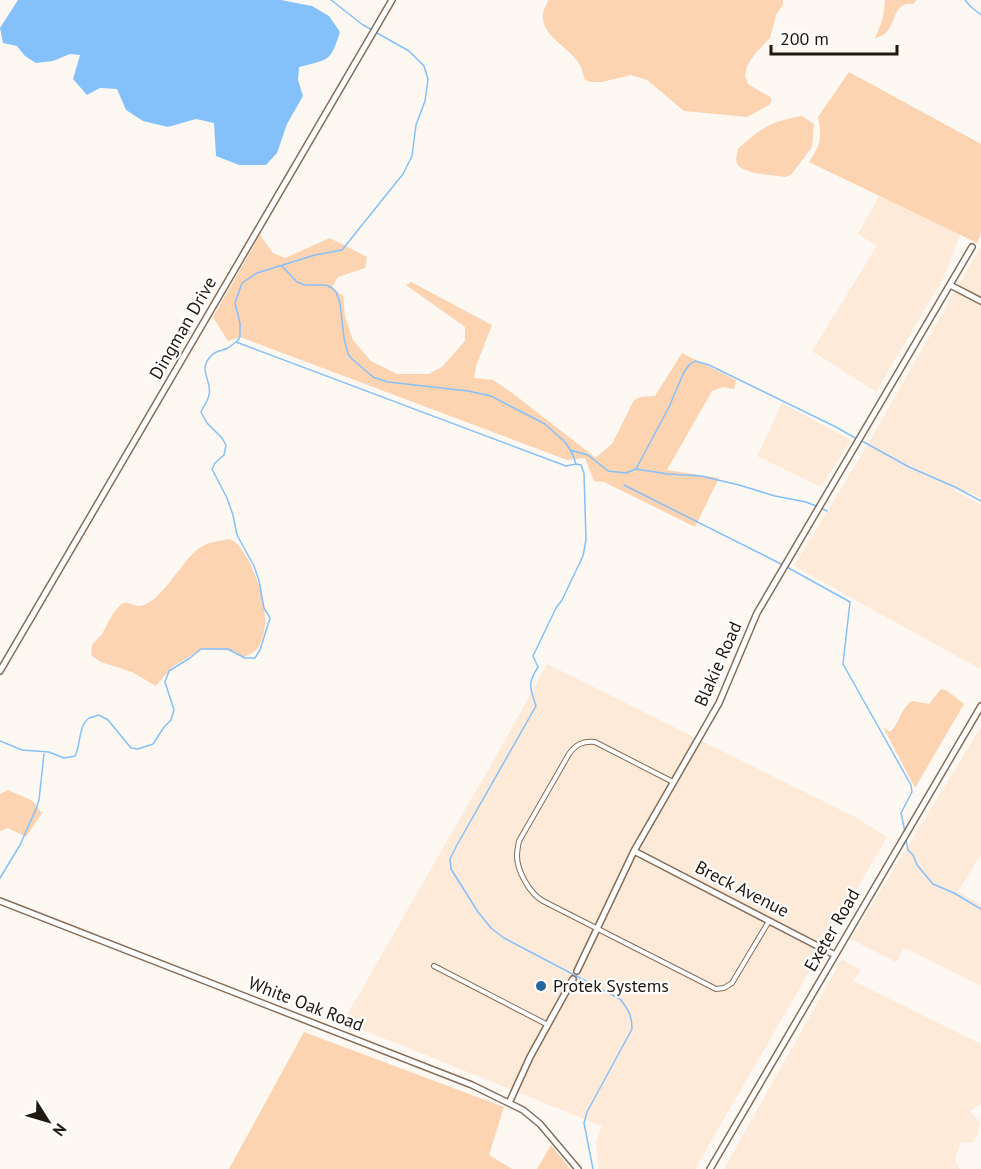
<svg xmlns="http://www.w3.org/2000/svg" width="981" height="1169" font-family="'PT Sans',sans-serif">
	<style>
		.built { fill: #feead9 }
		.green { fill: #fdd4b2 }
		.water { fill: #84c1fb }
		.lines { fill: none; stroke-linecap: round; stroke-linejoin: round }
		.stream { stroke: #84c1fb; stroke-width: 1.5 }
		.street-casing { stroke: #866d59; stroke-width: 6 }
		.secondary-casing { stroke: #866d59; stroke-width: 8 }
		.street { stroke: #fff; stroke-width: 4 }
		.secondary { stroke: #fff; stroke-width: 5 }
		.poi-dot { fill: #27679d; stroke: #fff; stroke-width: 2 }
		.labels { text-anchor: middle; stroke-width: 4.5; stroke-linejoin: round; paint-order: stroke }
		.street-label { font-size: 18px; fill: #20170f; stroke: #fff }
		.poi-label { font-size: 18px; fill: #20170f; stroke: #fff; text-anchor: start }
	</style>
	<rect width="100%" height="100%" fill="#fef8f3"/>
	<!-- built -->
	<path class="built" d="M879,196l81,39 -16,42 -68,115 -64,-41 65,-105 -19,-12z
		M981,246v252l-24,-10 -3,3 27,13v163l-1,2 -186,-103 74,-122z
		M782,403l69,37 -30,47 -64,-31z
		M547,664l308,153 32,20 -192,332h-96l-3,-28 6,-15 -259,-104 165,-287z
		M981,727v128l-23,36 23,14v81l-77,-38 -8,14 -45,-23z
		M842,959l19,11 -8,11 128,63v60l-11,7 10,11 -3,13 -5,8 -11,-1 -6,18 5,9h-236z"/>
	<!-- green -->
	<path class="green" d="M548,0h235v5l-7,10 -6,23 -16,17 -7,11 -2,9 3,9 22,13 2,3 -3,5 -22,12 -63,-6 -37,-31 -16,-5 -29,7h-11l-6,-2c-2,-6 -3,-13 -7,-18 -11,-16 -38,-27 -35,-49 1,-4 4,-9 5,-13z
		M885,0h31l-2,4c-26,-4 -14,30 -39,34l8,-20z
		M849,72l132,72v89l-4,10 -168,-81c12,-18 13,-24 9,-45z
		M802,116l12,8 -2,23 -21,28 -6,2 -31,-4 -13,-5 -4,-4 -1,-5 2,-10c24,-22 32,-27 64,-33z
		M260,235l13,18 12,5 45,-20 37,19 -2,11 -27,9 -6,10 11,9 2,20 8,24 18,21 26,13h31l14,-7 23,-26v-14l-59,-42 5,-3 81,43 -16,41 -2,12 19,2 18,12 85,66 5,-5 11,-9 22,-44 7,-3 14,-1 27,-43 54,27 -2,9 -11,-2 -11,4 -45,79 52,8 -24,49 -91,-45 -10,-1 -9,-23 -18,2 -327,-123 -12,4 -15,-24z
		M229,539c20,6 36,60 36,79 1,8 -2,21 -6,28 -3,6 -10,8 -15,11l-17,-7 -25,-1 -30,18 -16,19 -24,-14 -31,-10 -9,-6c-1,-5 -1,-6 0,-10 2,-5 7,-8 10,-12 7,-11 12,-28 24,-32 4,2 9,4 14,4 21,-3 41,-44 58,-57 9,-7 20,-8 31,-10z
		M941,689l5,1 18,14 -49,84 -32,-61 7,5c10,-9 10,-23 22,-31l17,3z
		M8,790l25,11 9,12 -16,24 -18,-9 -8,3v-37z
		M304,1032l200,75 -15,48 23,14h-283z
		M551,1145l19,24h-33z"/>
	<!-- water -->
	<path class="water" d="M18,0h263l31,6 17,10 11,16c-10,31 -11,27 -41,35l-1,13 5,16 -16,28 -10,29 -11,12h-27l-23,-9 -2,-33 -18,-4 -28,8 -25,-6 -17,-11 -9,-21 -17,-1 -13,7 -14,-16 7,-24 -10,-1 -17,7 -17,2 -11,-7 -8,-10 -14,-3 -3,-15z"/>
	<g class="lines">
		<!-- stream -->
		<path class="stream" d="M331,0l32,25 9,5
			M965,0l5,6 11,9
			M282,266l15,16 8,3h21l6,3 4,4 4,11 4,35 4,16 4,5 21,18 15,5 80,9 23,5 54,28 21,19 7,12 3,9
			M237,341l3,-4v-14l-5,-20 7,-20 15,-10 58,-18 27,-5 61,-76 9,-18 4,-31 9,-24 3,-22 -4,-13 -15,-15 -32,-18
			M862,441l47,26 46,20 26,14
			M570,450l18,5 20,16 18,2 10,-4 32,5 33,2 38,9 36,11 31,6 10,4
			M636,469l33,-62 15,-35 5,-7 6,-4 14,4 127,62 21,12
			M624,485l161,81 65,36 -7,62 68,121 1,7 -11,21 4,19
			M821,508l6,3
			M0,741l22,9 27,2 15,6 11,-2c6,-11 3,-30 14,-38 1,0 10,-3 10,-3l9,5 23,28 7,1 15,-5 11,-17 7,-7 3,-10 -9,-28 4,-11 21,-13 11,-9h27l17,9h10l5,-8 10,-32 -6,-10 -5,-27 -5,-15 -17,-31 -4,-20 -6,-17 -15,-29 3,-6 9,-8 2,-10 -4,-7 -15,-15 -6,-11c2,-5 7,-11 8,-17 4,-15 -13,-25 3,-40 5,-5 10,-4 16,-7 3,-2 5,-4 8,-6l330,124 10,-2 5,1 3,8 2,67 -3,16 -21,44 -6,8 -23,48 5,11c-11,17 -8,21 -2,39l-79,139 -7,14 1,10 27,43 13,16 13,10 116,61c8,10 12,16 12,30l-45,83 -3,11 9,46
			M906,840l2,10 5,5 4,10 16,19 21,9 27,16
			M0,878l20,-33 16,-36 3,-9 5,-46"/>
		<defs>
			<path id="street" d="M673,782l-78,-40c-12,-1 -19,2 -26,12l-50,87c-1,5 -2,10 -2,15 0,15 13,38 26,45l173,88 8,-1 8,-5 37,-62
				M434,966l114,59"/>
			<path id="secondary" d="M950,285l31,16
				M0,671l392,-671
				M634,851l201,104
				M0,901l472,184 51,25 17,14 38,45
				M577,971l57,-120 85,-148 38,-90 215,-366
				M509,1103l21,-46 43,-78
				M710,1169l271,-463"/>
		</defs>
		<!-- street casing -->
		<use href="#street" class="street-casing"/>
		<!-- secondary casing -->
		<use href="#secondary" class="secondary-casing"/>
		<!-- street -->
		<use href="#street" class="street"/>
		<!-- secondary -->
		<use href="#secondary" class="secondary"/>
	</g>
	<!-- markers -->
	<circle class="poi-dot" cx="541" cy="986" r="6"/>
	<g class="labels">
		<!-- street labels -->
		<g class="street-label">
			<text transform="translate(183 328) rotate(-60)" y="6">Dingman Drive</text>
			<text transform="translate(718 664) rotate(-66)" y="6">Blakie Road</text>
			<text transform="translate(742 889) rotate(27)" y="6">Breck Avenue</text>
			<text transform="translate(832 930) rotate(-60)" y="6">Exeter Road</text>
			<text transform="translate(306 1004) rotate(21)" y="6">White Oak Road</text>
		</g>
		<!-- poi labels -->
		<g class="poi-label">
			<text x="553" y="992">Protek Systems</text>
		</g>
	</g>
	<!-- north arrow -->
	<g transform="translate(48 1121) rotate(127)" stroke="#ffffff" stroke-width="4.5" paint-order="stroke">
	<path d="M0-4.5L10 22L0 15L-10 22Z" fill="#20170f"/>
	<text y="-9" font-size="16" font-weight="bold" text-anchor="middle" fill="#20170f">N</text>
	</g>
	<!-- scale -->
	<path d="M771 45v9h126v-9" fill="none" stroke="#20170f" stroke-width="3"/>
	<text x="780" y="45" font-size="18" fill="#20170f" stroke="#ffffff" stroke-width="4.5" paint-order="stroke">200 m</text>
</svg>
